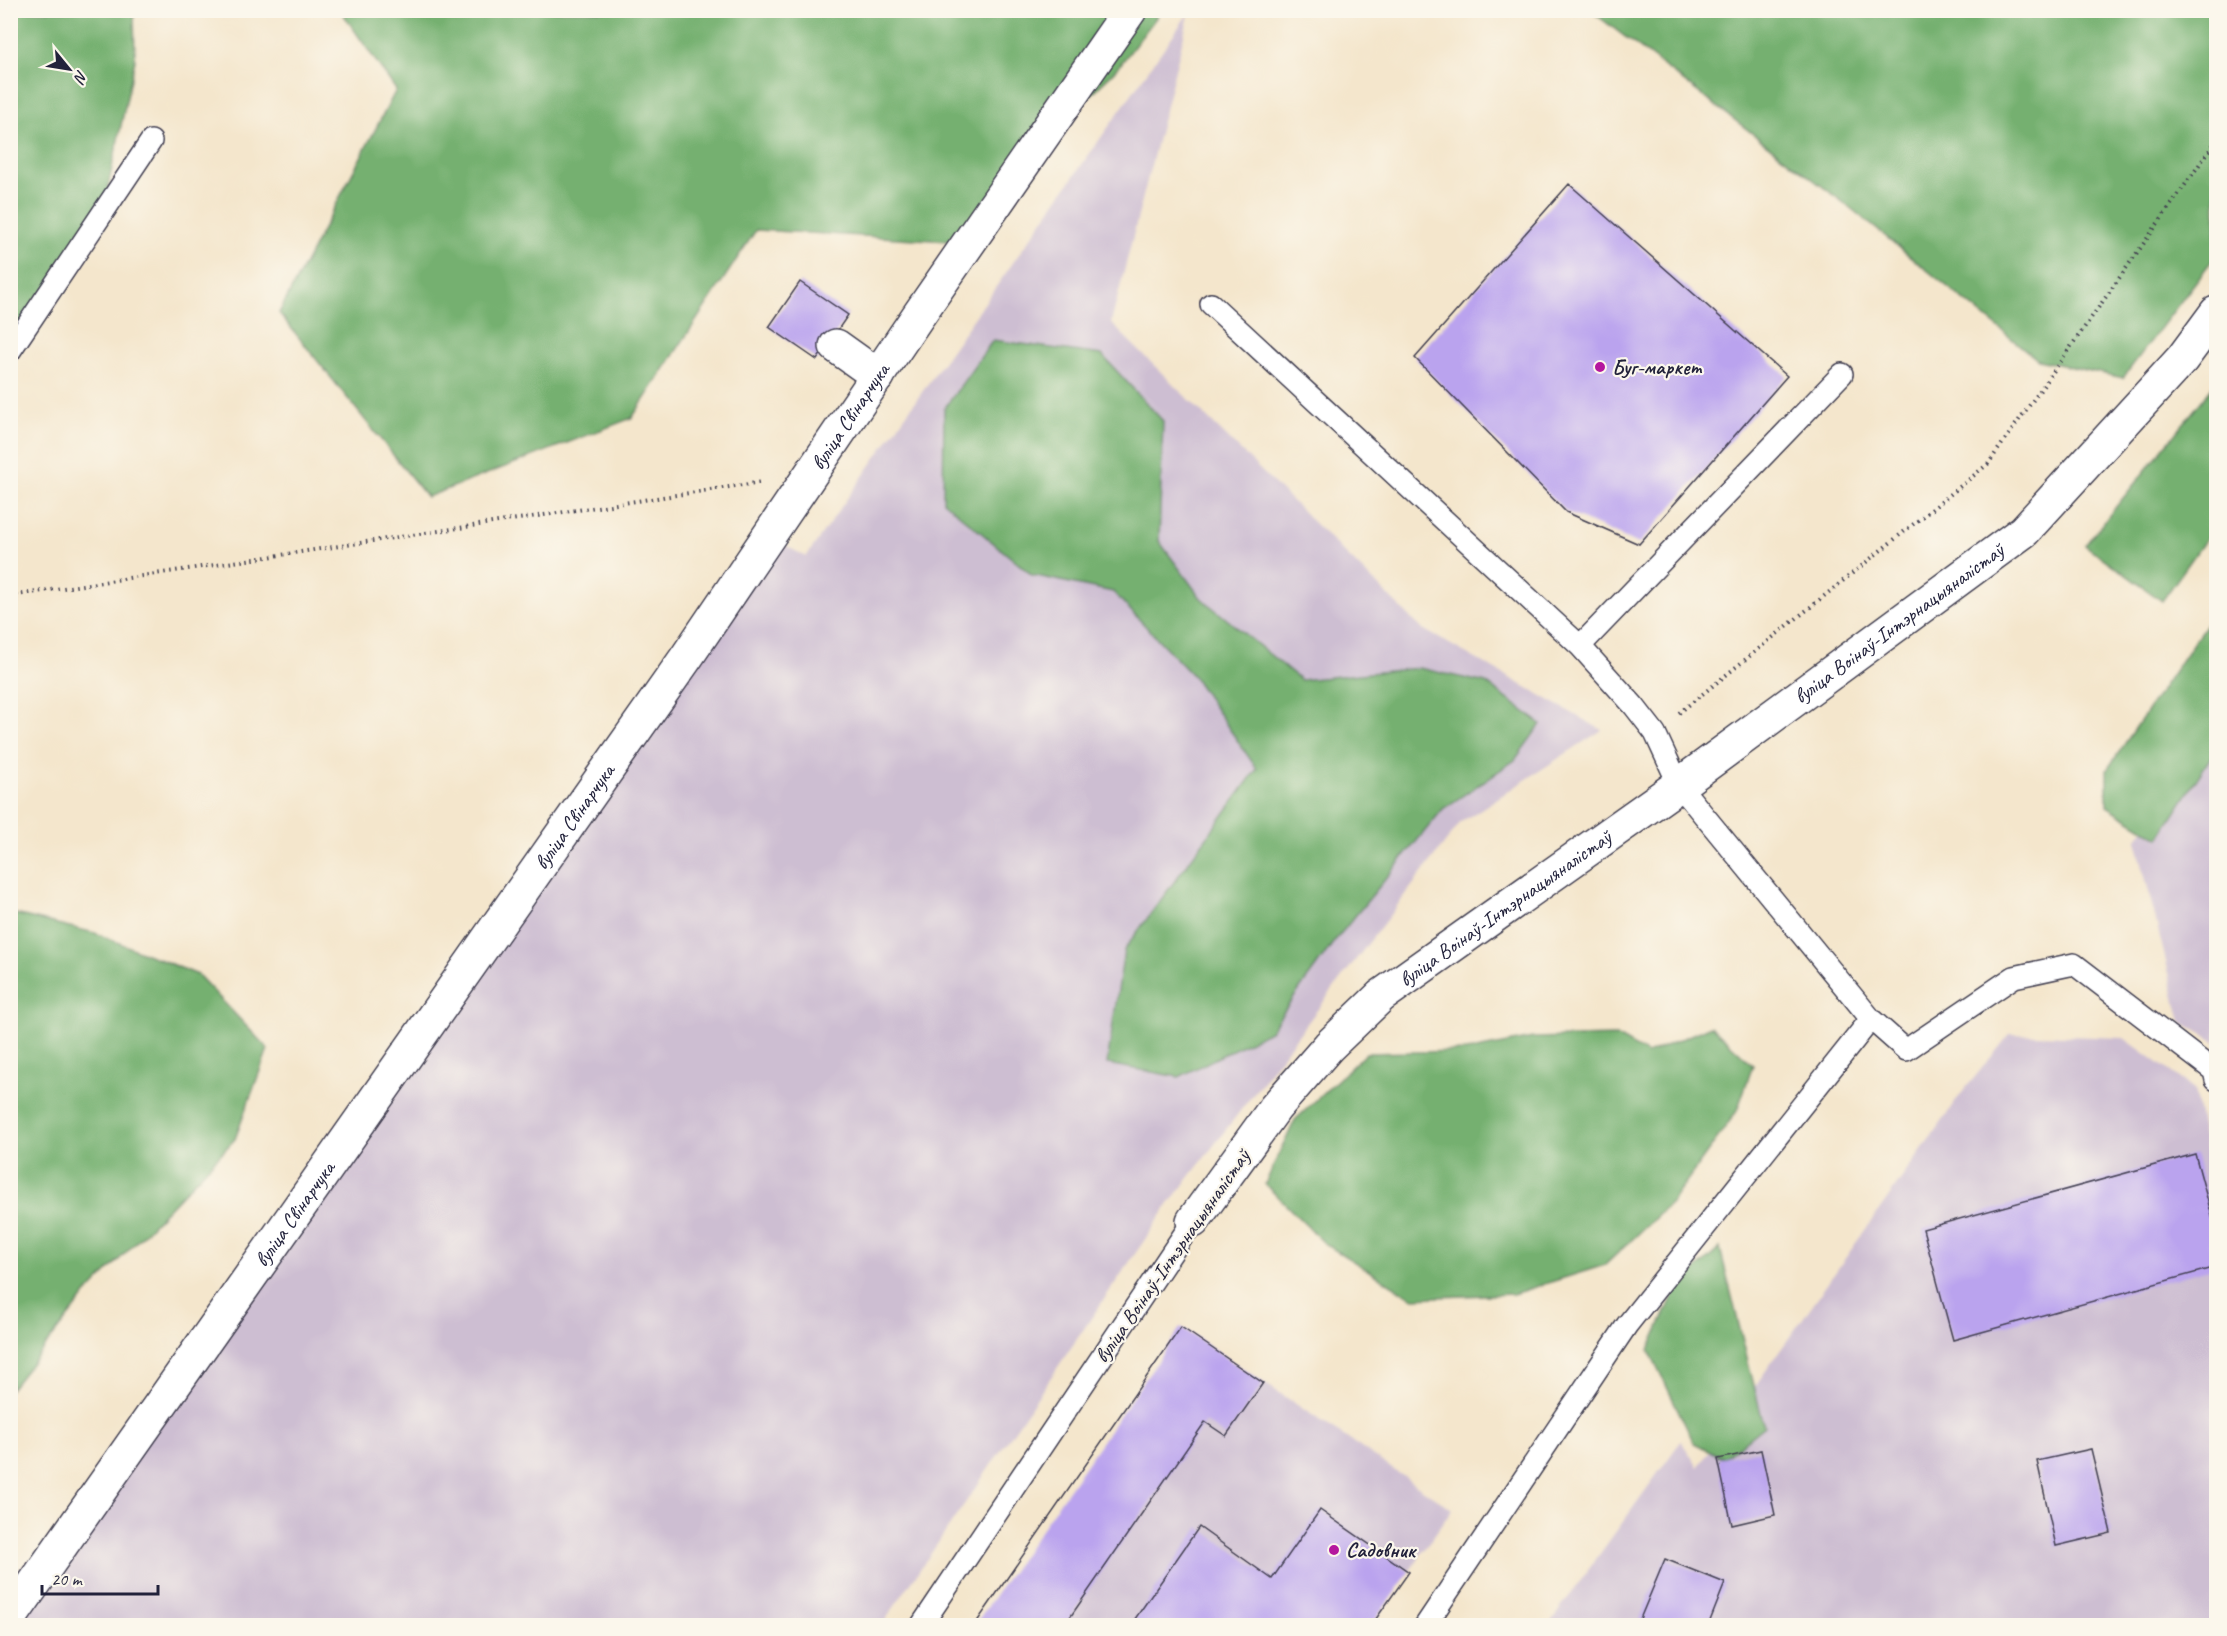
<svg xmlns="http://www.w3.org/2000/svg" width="2227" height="1636" font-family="Caveat,sans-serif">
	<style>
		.industrial { fill: #cdbed2 }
		.forest { fill: #74b06f; stroke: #4b6955; stroke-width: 1.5 }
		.building { fill: #baa3ee }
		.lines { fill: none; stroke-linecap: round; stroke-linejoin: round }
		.lane-casing { stroke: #423f51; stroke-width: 24 }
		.street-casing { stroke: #423f51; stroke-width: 36 }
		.path { stroke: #423f51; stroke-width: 4; stroke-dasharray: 1.5 4.5; stroke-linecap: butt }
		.lane { stroke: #fff; stroke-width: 21 }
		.street { stroke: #fff; stroke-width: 33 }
		.poi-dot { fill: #b5179e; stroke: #fbf7ec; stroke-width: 2 }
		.labels { text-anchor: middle; stroke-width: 4.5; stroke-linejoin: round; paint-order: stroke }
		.poi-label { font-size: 21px; font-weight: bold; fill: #22223b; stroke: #fbf7ec; text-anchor: start }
		.street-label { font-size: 21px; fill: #22223b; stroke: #fbf7ec }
	</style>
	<rect width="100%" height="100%" fill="#fbf7ec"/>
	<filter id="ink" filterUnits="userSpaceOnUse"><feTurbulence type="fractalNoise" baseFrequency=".0167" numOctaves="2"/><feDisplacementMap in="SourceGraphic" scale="12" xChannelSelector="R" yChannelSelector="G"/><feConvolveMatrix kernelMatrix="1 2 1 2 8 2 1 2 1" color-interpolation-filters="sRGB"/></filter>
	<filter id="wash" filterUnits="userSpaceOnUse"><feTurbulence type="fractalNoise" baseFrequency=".008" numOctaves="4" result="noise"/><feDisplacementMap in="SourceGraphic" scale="24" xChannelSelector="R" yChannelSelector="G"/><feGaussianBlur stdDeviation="1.35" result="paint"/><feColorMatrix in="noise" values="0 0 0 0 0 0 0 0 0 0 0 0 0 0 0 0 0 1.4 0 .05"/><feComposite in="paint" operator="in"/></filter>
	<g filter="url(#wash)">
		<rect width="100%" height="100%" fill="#f4e6cc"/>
		<!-- industrial -->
		<path class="industrial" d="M1190,11l-79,312 310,305 181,102 -141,92 -292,382 -287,421 -871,1 758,-1090 37,21z
			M2216,720v322l-35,-20 -45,-182z
			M2010,1034l114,4 70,51 22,112v424l-668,1 133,-185 17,26 263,-373z
			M1181,1327l271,182 -43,63 -38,53 -397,1z"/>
		<!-- forest -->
		<path class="forest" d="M11,11h123l1,49 -36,169 -88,106z
			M341,11h820l-41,54 -170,176 -194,-11 -124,188 -205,79 -148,-184 117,-223z
			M1591,11h625v244l-93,123 -85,-18 -190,-154z
			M993,340l109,15 61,66 -4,120 42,57 100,82 118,-12 67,15 55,41 -26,36 -72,49 -110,134 -63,88 -91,46 -72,-13 17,-114 133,-181 -64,-93 -80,-84 -81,-17 -89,-74 1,-92z
			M2216,383v142l-54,76 -77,-56z
			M2216,609v140l-57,89 -52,-32v-36z
			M11,913l84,20 103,42 70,74 -33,90 -147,153 -77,97z
			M1711,1026l42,39 -16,46 -66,92 -66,62 -92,29 -100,4 -88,-54 -60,-60 30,-64 71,-67 100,-2 67,-13 83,-2 31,18z
			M1720,1248l44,178 -40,32 -30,-15 -45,-93 28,-63z"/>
		<g id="blocks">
			<!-- building -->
			<path class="building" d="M1569,184l218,192 -148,168 -73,-32 -151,-154z
				M800,282l48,33 -31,45 -48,-33z
				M2195,1154l21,77v36l-263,73 -30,-111z
				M1181,1327l82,56 -37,53 -21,-14 -141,204h-90z
				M2091,1449l20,84 -55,13 -19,-85z
				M1761,1450l14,65 -43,10 -14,-66z
				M1320,1510l89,62 -38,54h-241l69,-99 73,52z
				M1665,1559l60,24 -17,43h-71z"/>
		</g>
	</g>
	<g filter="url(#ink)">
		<use href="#blocks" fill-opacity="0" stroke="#423f51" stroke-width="1.5"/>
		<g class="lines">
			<defs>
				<path id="lane" d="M1211,304l369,342 54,60 21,27 24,52 192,234 35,31 108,-73 60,-13 140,107 2,9
					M10,351l141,-210
					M1580,646l262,-272
					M921,1626l272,-405
					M1425,1626l202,-301 244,-306"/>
				<g id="street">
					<path d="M836,346l42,30"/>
					<path id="s1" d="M1193,1221l82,-113 54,-62 52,-50 298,-211 345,-254 158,-172 34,-46"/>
					<path id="s2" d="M10,1618l676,-960 232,-342 212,-306"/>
				</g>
			</defs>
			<!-- lane casing -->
			<use href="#lane" class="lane-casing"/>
			<!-- street casing -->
			<use href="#street" class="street-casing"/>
			<!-- path -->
			<path class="path" d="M10,596l752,-114
				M1679,713l309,-249 228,-323"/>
			<!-- lane -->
			<use href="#lane" class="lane"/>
			<!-- street -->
			<use href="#street" class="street"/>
		</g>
	</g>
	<!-- markers -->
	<g class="poi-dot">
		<circle cx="1600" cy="367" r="6"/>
		<circle cx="1334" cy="1550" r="6"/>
	</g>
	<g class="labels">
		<!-- poi labels -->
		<g class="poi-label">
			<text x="1612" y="374">Буг-маркет</text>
			<text x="1346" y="1557">Садовник</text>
		</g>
		<!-- street labels -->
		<g class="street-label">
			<text dy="7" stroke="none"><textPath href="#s2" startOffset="1466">вуліца Свінарчука</textPath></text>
			<text dy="7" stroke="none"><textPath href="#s1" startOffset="932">вуліца Воінаў-Інтэрнацыяналістаў</textPath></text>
			<text dy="7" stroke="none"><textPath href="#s2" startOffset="980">вуліца Свінарчука</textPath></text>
			<text dy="7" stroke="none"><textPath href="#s1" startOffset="446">вуліца Воінаў-Інтэрнацыяналістаў</textPath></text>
			<text dy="7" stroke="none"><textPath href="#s2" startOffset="494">вуліца Свінарчука</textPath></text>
			<text transform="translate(1172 1256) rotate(-55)" y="7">вуліца Воінаў-Інтэрнацыяналістаў</text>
		</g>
	</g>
	<!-- margin -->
	<rect width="2227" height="1636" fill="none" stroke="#fbf7ec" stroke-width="36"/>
	<!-- north arrow -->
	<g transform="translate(69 69) rotate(120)" stroke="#fbf7ec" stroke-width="4.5" paint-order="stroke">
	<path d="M0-4.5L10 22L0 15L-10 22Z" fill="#22223b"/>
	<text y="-9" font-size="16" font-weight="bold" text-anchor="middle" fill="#22223b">N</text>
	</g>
	<!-- scale -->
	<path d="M42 1585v9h116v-9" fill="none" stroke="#22223b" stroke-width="3"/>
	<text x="51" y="1585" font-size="18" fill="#22223b" stroke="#fbf7ec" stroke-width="4.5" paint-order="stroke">20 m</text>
</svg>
